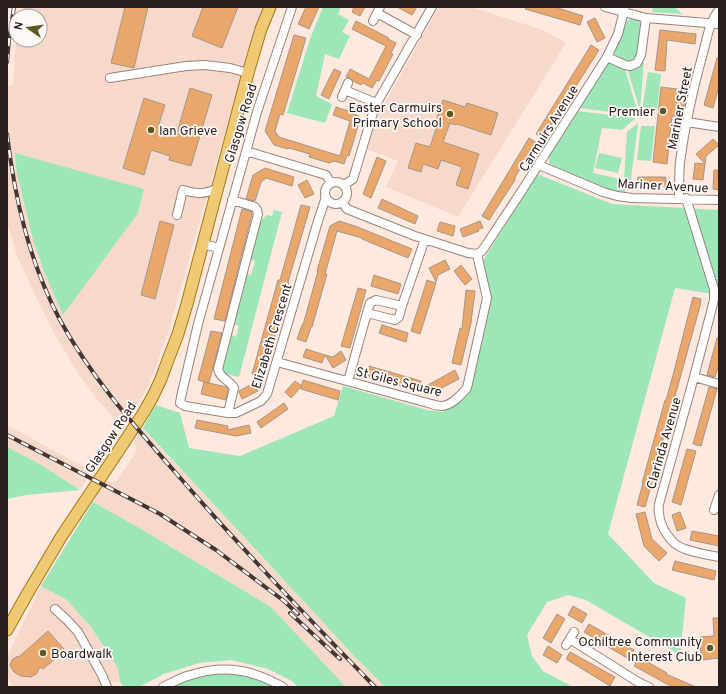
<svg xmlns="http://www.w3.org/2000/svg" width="726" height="694" font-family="Overpass,sans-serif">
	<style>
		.built { fill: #f7d9cc; fill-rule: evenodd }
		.green { fill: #9de6b7 }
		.building { fill: #eaa76b; stroke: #a69587 }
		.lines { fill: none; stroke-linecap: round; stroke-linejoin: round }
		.minor-casing { stroke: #98837a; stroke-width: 10 }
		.major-casing { stroke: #a37619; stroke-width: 13 }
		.minor { stroke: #fff; stroke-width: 8 }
		.major { stroke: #efc974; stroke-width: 11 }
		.rail-casing { stroke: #423733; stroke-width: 4 }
		.rail { stroke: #fef9f7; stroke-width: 2.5; stroke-dasharray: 8; stroke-linecap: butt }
		.poi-dot { fill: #605723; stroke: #fef9f7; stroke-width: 1.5 }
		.labels { text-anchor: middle; stroke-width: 3.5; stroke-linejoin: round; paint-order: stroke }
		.poi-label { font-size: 13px; fill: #29201d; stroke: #fef9f7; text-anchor: end }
		.street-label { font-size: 13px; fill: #29201d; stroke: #fef9f7 }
	</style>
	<rect width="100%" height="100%" fill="#ffe8de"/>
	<!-- built -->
	<path class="built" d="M23,7h239l-8,23 -86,303 -20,54 -25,41 -27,-30 -19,-26 -23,-39 -18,-36 -19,-41 -10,-34v-137h6l3,-46v1h24v-24h-19zM17,174l127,16 -6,23 -75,101 -18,-40 -12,-34z
		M439,7h32l72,23 23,13 -108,174 -72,-30 12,-26 -31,-12 13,-38z
		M7,425l85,46 -12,19 -42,-27 -31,-16z
		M142,428l214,230 29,29h-39l-75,-80 -128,-77 -50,-28 12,-21 11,1 20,-30 -1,-12z
		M41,586l26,14 24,27 27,41 2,14 -14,1 -8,4h-85l-6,-10v-20z"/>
	<!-- green -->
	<path class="green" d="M323,7h18l-3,7 11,6 -7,12 8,4 -11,23 -14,-5 -9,42 16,8 -7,19 -38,-10 24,-77z
		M653,7h21l9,7 -31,-2z
		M633,18c5,1 7,3 9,8l-5,32c-7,5 -17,3 -22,-3v-6l10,-26 3,-3z
		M609,60l15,6 14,47 -2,2 -57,-7z
		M644,62l-4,48 -13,-42z
		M648,72l13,2 -4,37 -15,-1z
		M577,111l59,7 -14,12 -20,-2 -9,45 31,7 3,-48 11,-9 -8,64 -6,5 -22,-4 -50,-21c-2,-3 -3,-3 -3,-6 0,-11 21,-40 28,-50z
		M641,126h14l-4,35 -14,-1z
		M15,153l129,36 -6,24 -75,102 -18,-41 -12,-34 -16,-66z
		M599,153l23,5 -4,15 -23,-5z
		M537,174l75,30 107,6v85l-44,-7 -67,246 46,49 32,15 -6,57 -94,-55 -18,-5 -21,7 -20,33 5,21 11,15 30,16h-188l-29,-29 -213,-230 13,-23 24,8 9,35 51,8 94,-40 9,-30 84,24 16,2 11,-6 14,-13 23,-96 -9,-35z
		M274,210l8,2 -43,165 -15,-3 -2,-6 9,-33 5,2 3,-11 -6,-2 13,-50 5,1 4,-14 -5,-2 10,-38 7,-6 5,1z
		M7,447l31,16 42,27 -54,5 -19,4z
		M93,502l50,28 128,77 75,80h-48l-6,-6 -24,-12 -37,-9 -32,3 -35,11 -25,13h-15l-4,-5 -2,-14 -27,-41 -24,-27 -26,-14z
		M235,672l18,5 20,10h-99l21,-11z"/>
	<!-- building -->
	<path class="building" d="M125,7h23l-14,61 -23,-5z
		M203,7h35l-16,41 -30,-12z
		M306,7h13l-10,22 -11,-5z
		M354,7h11l-5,9 -8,-4z
		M397,7h20l-5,8z
		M526,7h29l28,9 -3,9 -55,-16z
		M595,18l10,20 -8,4 -10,-20z
		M356,21l33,17 -1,1 8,4 -5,10 2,1 -14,27 -2,-1 -5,8 -9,-5 -2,2 -8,-4 -3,-3 -4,-1 4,-8 19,10 17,-33 -34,-17z
		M660,30l36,4 -1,10 -28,-4 -2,31 -10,-1z
		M294,35l12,3 -23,77 -3,-1 -5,17 4,6 61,19 10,-35 -17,-6 3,-8 15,5v1l8,3 -3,10h2l-9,30 -2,-1 -3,9 -10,-3 -5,2 -20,-6 1,-3 -21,-6 -1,1 -14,-4 -9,-14z
		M591,45l8,5 -56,88 -7,-4z
		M717,58h2v28l-6,22 -9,-3z
		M334,69l7,3 -12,27 -8,-4z
		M661,87l16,2v6l9,1 -2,10h-1l-1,11 -10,-1 -5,48 -14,-2z
		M190,88l22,7 -21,71 -22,-6 1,-4 -19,-6 -7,25 -21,-7 21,-70 21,7 -7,22 19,6z
		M443,100l22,7 2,-4 31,10 -7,22 -34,-11 -1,1 -6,-2 -7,19 36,12 -11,35 -12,-4 6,-18 -21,-7 -3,9 -15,-5 -2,8 -13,-4 8,-25 14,4 9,-28h-2z
		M529,138l8,5 -22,34v3l-26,40 -7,-4z
		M713,139l6,6 -13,11 -1,8 -9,-10z
		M377,157l9,4 -15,37 -8,-4z
		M695,163l10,1 -2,16 -10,-1z
		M265,168l29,9 -2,9 -26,-8 -5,4 -6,19 -9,-2 7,-24z
		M714,170h5v20l-6,-1z
		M638,177h28v9h-29z
		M307,180l7,14 -9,4 -7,-13z
		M382,199l36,17 -3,8 -37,-16z
		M301,205l9,2 -22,75 1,1 -6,22h1l-21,72 -11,-3 26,-94h2z
		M242,209l10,3v2l-27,107 -11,-2z
		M160,221l14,4 -19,74 -14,-4z
		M339,221l16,5 57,23 -4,9 -46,-19v-1l-25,-7 -12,43h2l-15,53h-1l-5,15 -9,-3 5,-14h1l15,-54h-1l13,-45z
		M480,221l3,7 -5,1 1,2 -16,6 -3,-8z
		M440,222l15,4 -2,10 -16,-5z
		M445,260l5,9 -12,6 -2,7 -7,-14z
		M461,265l11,14 -7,6 -11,-14z
		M374,275l27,9 -3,10 -27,-8z
		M427,280l9,3 -16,51 -9,-3z
		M358,288l8,2 -16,58 -9,-2z
		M466,290l9,1 -4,32 -10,42 -9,-2 8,-35 2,1z
		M693,297l8,2 -1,7 -41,148h1l-15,53 -8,-2 6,-22h-1l23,-83h1l7,-25z
		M382,325l26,8 -2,9 -27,-9z
		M211,331l11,2 -13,50 -11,-3z
		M717,338h2v26l-4,13 -8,-2z
		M306,349l19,6 -3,8 -19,-6z
		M341,351l5,9 -13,8 -8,-13 8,2z
		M369,366l52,15 -3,9 -28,-7v-1l-23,-6z
		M455,370l4,9 -29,15 -4,-8z
		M303,380l37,11 -2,9 -37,-11z
		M295,381l7,5 -11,12 -6,-6z
		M204,382l23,5 1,2 -2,11 -25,-6z
		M254,383l4,8 -16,8 -3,-7v-1z
		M709,387l8,2 -16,57 -8,-2z
		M284,403l4,6 -27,19 -4,-6z
		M197,420l31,6 -1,4 22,-5 2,8 -15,3 -41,-8z
		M687,449l9,2 -15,54 -9,-3z
		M645,512l7,27 15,14 -8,8 -15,-15 -8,-32z
		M680,512l6,16 -9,3 -5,-16z
		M692,531l27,5v10l-29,-6z
		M675,561l41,10 -2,9 -42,-10z
		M573,606l14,8 -5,9 -14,-8z
		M557,614l8,5 -14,24 -8,-5z
		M713,618h6v40l-18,2 -1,-23 14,-1z
		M589,624l45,26 -2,3 35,20 -1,1 30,13h-23l-8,-4 -31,-17 2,-3 -33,-19v-1l-19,-11z
		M48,631l17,19 -22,19 -3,-2 -4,7 -5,3 -10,-1 -7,-4 -3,-5 -1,-2 2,-5 4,-3 4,-1z
		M548,646l14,9 -5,8 -14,-8z
		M570,652l45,25 -5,9 -44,-27z"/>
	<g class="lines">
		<defs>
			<path id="minor" d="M292,7l-35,105 -59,212 -17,73 -1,6 5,3 43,7h8l25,-12 6,-7 51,-173 8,-24
				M605,7l41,11 73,6
				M377,13l40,22
				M373,21l7,-14
				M607,57l18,8 5,1 7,-3 4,-8 5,-37
				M110,78l76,-12 19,-1 25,3 18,5
				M345,90l31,13
				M342,97l6,-14
				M687,122l32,5
				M246,151l80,24 5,8
				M539,165l64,27 14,4 15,2 87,2
				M325 193a11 11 0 1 1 22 0a11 11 0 1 1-22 0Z
				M344,185l9,-6 22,-73 57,-99
				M679,198c0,-12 0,-24 1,-36 5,-37 13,-73 23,-109 4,-14 6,-31 16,-43
				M686,198l28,91v11l-20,77 -35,127c0,3 -1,6 0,9 1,14 12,32 26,36 11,4 23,6 34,8
				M342,202l5,7 68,27 53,17 9,1
				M177,215l6,-25c14,4 21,5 35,-2
				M203,244l16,4
				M477,254l5,-3 39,-59 86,-135 11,-23 7,-27
				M376,300l26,6 -3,11 -4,3 -28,-7 3,-10z
				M402,306l23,-67
				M277,362l151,41c4,1 8,3 13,3 10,0 19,-10 26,-18l20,-90 -10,-44
				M694,377l25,7
				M348,381l19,-68
				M228,413l6,-25c-4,-8 -14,-9 -16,-19l40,-155 -1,-4 -2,-3 -23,-7
				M714,510l5,-15
				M55,609l12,11 11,12 24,43 5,12
				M570,639l68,43 11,5
				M566,645l8,-13
				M163,687c9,-4 18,-10 28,-12 34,-11 62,-5 92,12"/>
			<path id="major" d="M7,630l19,-34 35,-59 60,-90 23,-35 9,-16 8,-17 7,-19 10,-26 9,-30 61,-231 13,-44 9,-22"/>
		</defs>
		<!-- minor casing -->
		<use href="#minor" class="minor-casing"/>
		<!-- major casing -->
		<use href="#major" class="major-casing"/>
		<!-- minor -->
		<use href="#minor" class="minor"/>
		<!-- major -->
		<use href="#major" class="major"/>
		<defs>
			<path id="rail" d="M7,62l2,-22 5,-33
				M7,134c8,66 22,127 53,186 31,57 73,104 115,152 64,74 132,145 200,215
				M7,435l153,79 56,36 68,51 14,13
				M290,613l50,46"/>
		</defs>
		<!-- rail casing -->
		<use href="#rail" class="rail-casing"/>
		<!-- rail -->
		<use href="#rail" class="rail"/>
	</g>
	<!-- markers -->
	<g class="poi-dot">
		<circle cx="663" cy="111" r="4"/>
		<circle cx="450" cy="114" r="4"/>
		<circle cx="151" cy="130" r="4"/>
		<circle cx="710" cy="648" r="4"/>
		<circle cx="43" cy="653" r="4"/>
	</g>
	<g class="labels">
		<!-- poi labels -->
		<g class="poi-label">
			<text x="442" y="112">Easter Carmuirs<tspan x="442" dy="15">Primary School</tspan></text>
			<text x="655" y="116">Premier</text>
			<text x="159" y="135" text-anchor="start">Ian Grieve</text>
			<text x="702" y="646">Ochiltree Community<tspan x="702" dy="15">Interest Club</tspan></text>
			<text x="51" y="658" text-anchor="start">Boardwalk</text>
		</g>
		<!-- street labels -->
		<g class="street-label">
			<text transform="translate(679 108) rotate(-79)" y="5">Mariner Street</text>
			<text transform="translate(240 123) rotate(-73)" y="5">Glasgow Road</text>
			<text transform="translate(548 128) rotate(-58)" y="5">Carmuirs Avenue</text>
			<text transform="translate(663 185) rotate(3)" y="5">Mariner Avenue</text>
			<text transform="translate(271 336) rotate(-73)" y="5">Elizabeth Crescent</text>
			<text transform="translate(399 381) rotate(14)" y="5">St Giles Square</text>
			<text transform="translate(110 437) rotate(-57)" y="5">Glasgow Road</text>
			<text transform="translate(663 443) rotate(-74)" y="5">Clarinda Avenue</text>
		</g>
	</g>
	<!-- border -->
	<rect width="726" height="694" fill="none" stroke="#29201d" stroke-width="16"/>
	<!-- north arrow -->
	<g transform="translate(28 28) rotate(283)"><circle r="19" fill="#fef9f7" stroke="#a9a2a0"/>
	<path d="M0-3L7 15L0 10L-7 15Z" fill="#605723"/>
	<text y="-6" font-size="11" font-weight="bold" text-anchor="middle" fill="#29201d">N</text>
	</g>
</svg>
